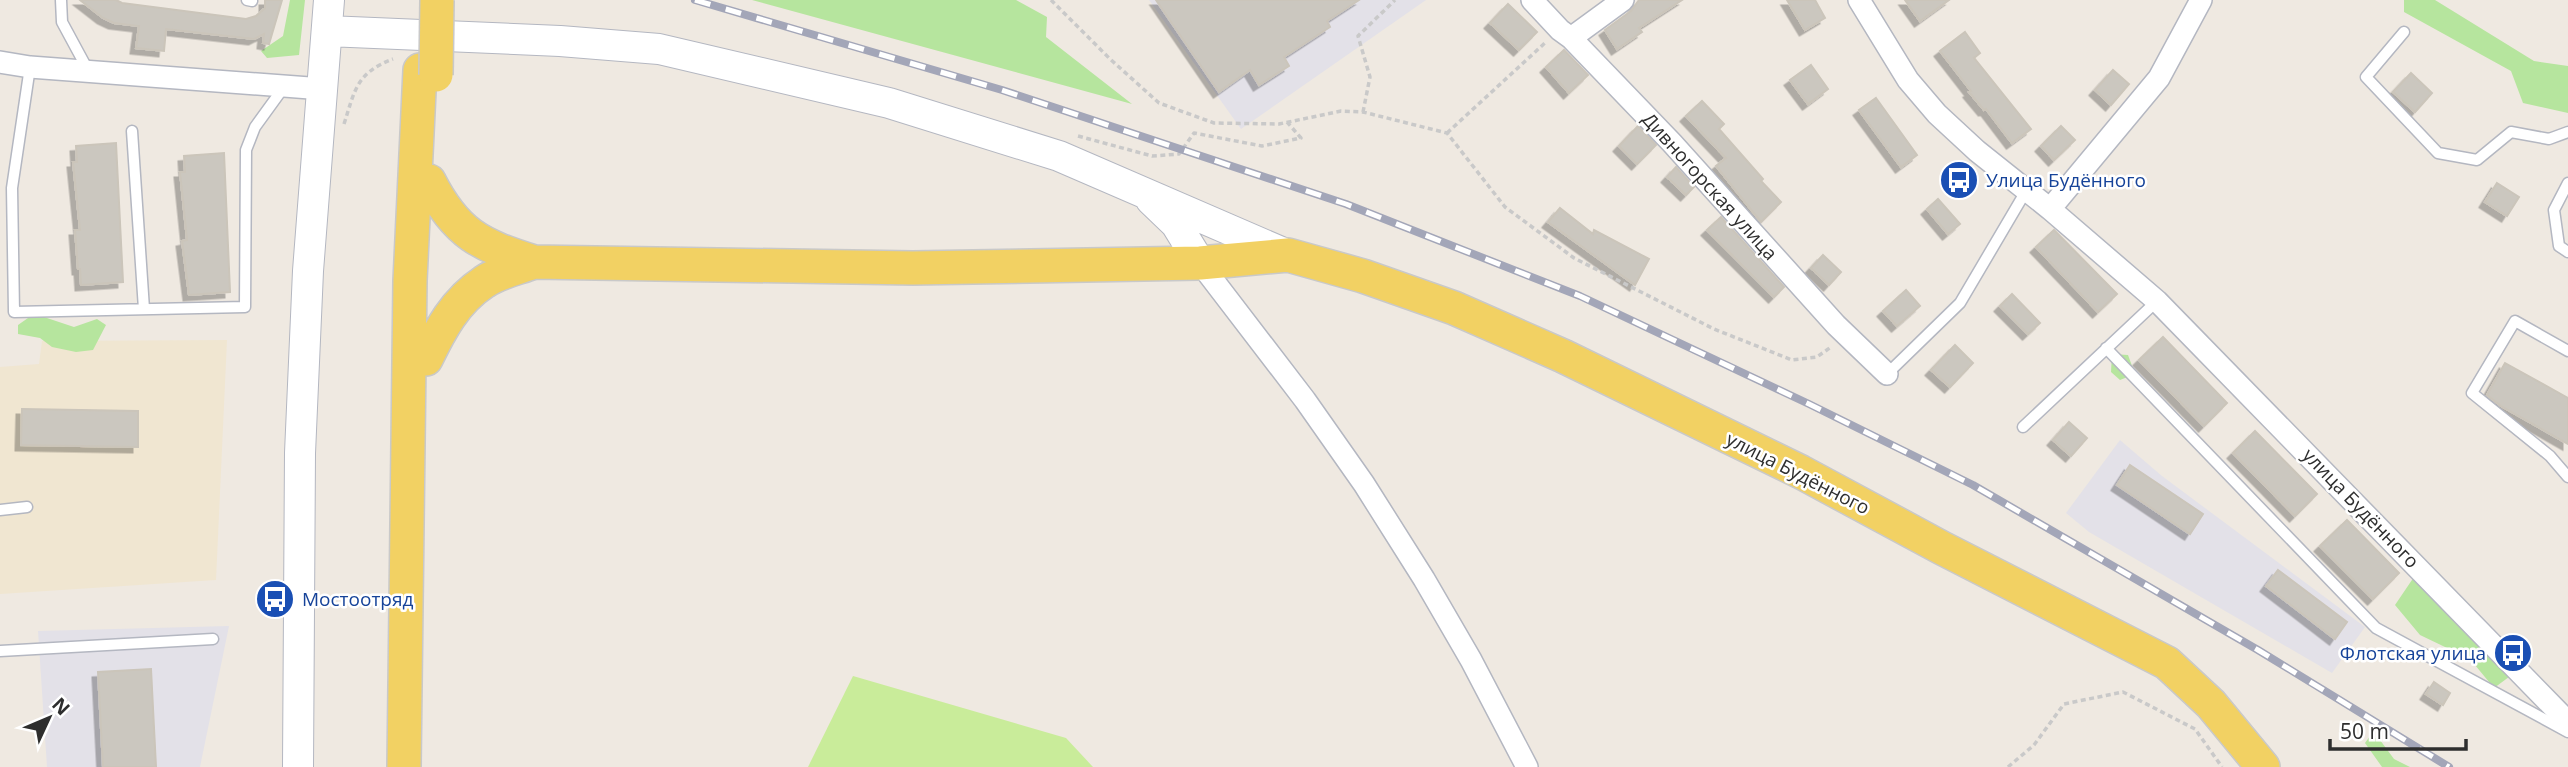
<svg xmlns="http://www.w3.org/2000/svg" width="2568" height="767" font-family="'Open Sans',sans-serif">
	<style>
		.industrial { fill: #e3e1e8 }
		.education { fill: #f0e6d1 }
		.green { fill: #b6e59e }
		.pitch { fill: #c9ec9a }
		.building { fill: #cbc7bf; stroke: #cbc5ba; stroke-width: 2; filter: url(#shadow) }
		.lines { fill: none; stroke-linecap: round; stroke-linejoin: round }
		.lane-casing { stroke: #b4b7c1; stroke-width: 13 }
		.street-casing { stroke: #b4b7c1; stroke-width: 24 }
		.secondary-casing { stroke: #b4b7c1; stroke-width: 32 }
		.primary-casing { stroke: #c9c9c9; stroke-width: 36 }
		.path { stroke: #c9c9c9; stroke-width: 3.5; stroke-dasharray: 5 3.5; stroke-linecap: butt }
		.lane { stroke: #fff; stroke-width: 10 }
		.street { stroke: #fff; stroke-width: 21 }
		.secondary { stroke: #fff; stroke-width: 30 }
		.primary { stroke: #f2d163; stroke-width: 33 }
		.rail-casing { stroke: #a3a6b8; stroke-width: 8 }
		.rail { stroke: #fff; stroke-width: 5; stroke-dasharray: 16; stroke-linecap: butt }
		.primary-bridge-casing { stroke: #c9c9c9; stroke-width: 36; stroke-linecap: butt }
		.primary-bridge { stroke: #f2d163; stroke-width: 33 }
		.labels { text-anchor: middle; stroke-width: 5; stroke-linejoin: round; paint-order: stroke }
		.transit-label { font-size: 19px; fill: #164399; stroke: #fff; text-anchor: start }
		.street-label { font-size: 19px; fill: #2e2e2e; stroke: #fff }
	</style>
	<defs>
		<filter id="shadow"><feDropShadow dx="-5.5" dy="5.5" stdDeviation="0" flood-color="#0004"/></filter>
	</defs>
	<rect width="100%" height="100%" fill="#efe9e1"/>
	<!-- industrial -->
	<path class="industrial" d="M1149,0h277l-185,129z
		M2120,440l42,36 203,151 -33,46 -243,-141 -23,-19z
		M229,626l-29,141h-153l-9,-136z"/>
	<!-- education -->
	<path class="education" d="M227,340l-11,240 -216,14v-227l39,-3 3,-23z"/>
	<!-- green -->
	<path class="green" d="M290,0h15l-6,55 -32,3 -6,-7 22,-15z
		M752,0h264l31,17 -1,20 86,67z
		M2404,0h31l99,61 34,5v47l-45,-10 -12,-32 -107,-59z
		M41,316l33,11 23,-8 9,6 -13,25 -17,2 -24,-5 -12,-9 -22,-4v-9l10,-7z
		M2112,354l16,1 7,19 -15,6 -9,-8z
		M2300,440l121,115 92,119 -19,14 -24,-29 -50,-24 -25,-30 21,-31z
		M2370,736l10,4 14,19 16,8h-28l-17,-24z"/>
	<!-- pitch -->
	<path class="pitch" d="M853,676l213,62 27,29h-285z"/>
	<!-- building -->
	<path class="building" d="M80,0h36l6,3 124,16 10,-3 9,-8v-8h17l-13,44 -6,-1 1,-9 -10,5 -88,-10 -2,22 -28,-3 3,-22 -25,-3 -11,-5z
		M1156,0h203l-32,21 3,6 -46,30 5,9 -30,19 -9,-15 -31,22z
		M1639,0h43l-43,28 3,4 -25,17 -12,-19 26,-19z
		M1787,0h28l10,18 -20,12z
		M1905,0h44l-29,21z
		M1508,4l29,28 -18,18 -29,-27z
		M1965,32l15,21 -6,5 57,71 -19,14 -26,-34 -2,1 -15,-18 2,-1 -31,-40z
		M1564,50l24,25 -19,18 -23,-26z
		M1811,65l17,24 -20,15 -18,-24z
		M2113,70l16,14 -18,21 -16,-15z
		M2411,73l21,20 -17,19 -22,-20z
		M1876,98l41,57 -16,12 -42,-57z
		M1702,101l22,23 -5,5 44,50 -2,2 20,21 -20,20 -45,-56 10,-8 -40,-42z
		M1638,126l18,19 -19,19 -18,-18z
		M2061,126l14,14 -21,20 -13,-14z
		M116,143l7,139 -42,3 -1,-16h-2l-3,-39h5l-7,-68h4l-1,-16z
		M224,153l6,139 -41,3 -7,-54 5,-1 -7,-68h5l-1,-16z
		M1676,167l18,20 -8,8 -19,-18z
		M2497,183l22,14 -12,19 -22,-14z
		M1938,199l22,25 -12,10 -21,-25z
		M1560,208l33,26 1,-4 55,29 -14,26 -87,-63z
		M1721,217l63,70 -10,10 -67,-67z
		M2054,230l63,64 -19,18 -62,-65z
		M1823,255l18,17 -12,13 -18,-17z
		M1906,290l14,16 -23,20 -14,-15z
		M2012,294l28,29 -12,11 -28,-28z
		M2163,337l64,66 -23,23 -65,-66z
		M1955,345l18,18 -23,24 -19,-17z
		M2505,363l63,35v46l-67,-38 -14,-11z
		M22,409l116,2v36l-117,-2z
		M2069,422l18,16 -16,18 -18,-16z
		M2255,431l62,63 -22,22 -62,-63z
		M2130,465l73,49 -13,20 -73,-49z
		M2347,520l52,53 -26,26 -53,-53z
		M2278,570l69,52 -12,17 -69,-53z
		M151,669l5,98h-53l-5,-95z
		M2434,682l16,11 -7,12 -17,-11z"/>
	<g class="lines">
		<defs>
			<path id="lane" d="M61,0l1,22 27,50
				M247,0l5,1
				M2404,32l-38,45 72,76 39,7 34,-28 38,7 19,-7
				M30,67l-18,121 2,124 231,-5 1,-157 9,-23 29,-40
				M132,131l12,178
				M2568,183l-14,27 5,36 9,6
				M2106,348l270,280 192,104
				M2568,351l-53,-30 -43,72 78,63 18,21
				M1887,374l73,-71 66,-112
				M2023,427l134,-126
				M0,510l27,-3
				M0,651l213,-12"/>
			<path id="street" d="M1532,0l28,30 11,8 101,105 164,182 51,49
				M1859,0l49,80 29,34 40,37 73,58 107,92 411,421
				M1571,38l52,-38
				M0,62l30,5 293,22
				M2050,209l109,-131 42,-78
				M1200,263l105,137 59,84 60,95 47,81 56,107"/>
			<path id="secondary" d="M327,31l233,10 99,8 230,54 170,53 229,99
				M1151,200l25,24 24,39
				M298,767l2,-314 8,-182 21,-271"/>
			<path id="primary" d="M429,181c27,53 51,64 105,81l379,6 287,-5 88,-8 75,21 91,32 109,48 238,116 141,76 225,115 44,41 52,63
				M426,359c14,-29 29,-58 58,-77 14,-10 35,-14 50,-20
				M404,767l6,-486 10,-211"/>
		</defs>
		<!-- lane casing -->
		<use href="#lane" class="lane-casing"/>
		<!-- street casing -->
		<use href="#street" class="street-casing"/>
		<!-- secondary casing -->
		<use href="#secondary" class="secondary-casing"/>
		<!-- primary casing -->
		<use href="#primary" class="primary-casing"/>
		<!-- path -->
		<path class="path" d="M1051,0l59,59 49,44 55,20 65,1 62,-13 22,1 84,21 58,74 69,51 140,71 78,31 25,-3 14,-10
			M1363,112l7,-35 -12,-41 37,-36
			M344,124c11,-34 12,-51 49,-65
			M1447,133l99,-91
			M1078,136l74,20 27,-2 15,-21 68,13 39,-8 -14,-16
			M2008,767l26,-22 30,-41 59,-12 72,37 27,38"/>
		<!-- lane -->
		<use href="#lane" class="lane"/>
		<!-- street -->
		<use href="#street" class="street"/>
		<!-- secondary -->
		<use href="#secondary" class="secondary"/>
		<!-- primary -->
		<use href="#primary" class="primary"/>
		<defs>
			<path id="rail" d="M695,0l307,90 344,114 234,92 229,108 164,81 285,165 191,117"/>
		</defs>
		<!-- rail casing -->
		<use href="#rail" class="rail-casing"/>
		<!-- rail -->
		<use href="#rail" class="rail"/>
		<defs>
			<path id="primary-bridge" d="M436,75l1,-75"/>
		</defs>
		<!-- primary-bridge casing -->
		<use href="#primary-bridge" class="primary-bridge-casing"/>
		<!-- primary-bridge -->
		<use href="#primary-bridge" class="primary-bridge"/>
	</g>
	<!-- icons -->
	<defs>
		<symbol id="bus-disc" viewBox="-11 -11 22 22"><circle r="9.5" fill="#1a4fb4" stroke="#fff"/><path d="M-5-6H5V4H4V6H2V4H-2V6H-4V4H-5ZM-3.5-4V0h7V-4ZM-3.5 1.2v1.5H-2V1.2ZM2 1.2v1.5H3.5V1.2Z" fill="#fff"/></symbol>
	</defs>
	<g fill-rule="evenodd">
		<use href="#bus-disc" x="1937" y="158" width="44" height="44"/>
		<use href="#bus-disc" x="253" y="577" width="44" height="44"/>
		<use href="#bus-disc" x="2491" y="631" width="44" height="44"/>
	</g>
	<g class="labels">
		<!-- transit labels -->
		<g class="transit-label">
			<text x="1986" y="187">Улица Будённого</text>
			<text x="302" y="606">Мостоотряд</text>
			<text x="2486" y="660" text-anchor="end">Флотская улица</text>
		</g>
		<!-- street labels -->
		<g class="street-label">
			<text transform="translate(1710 186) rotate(48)" y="7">Дивногорская улица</text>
			<text transform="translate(1798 473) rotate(27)" y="7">улица Будённого</text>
			<text transform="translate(2361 508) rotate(46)" y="7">улица Будённого</text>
		</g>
	</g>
	<!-- north arrow -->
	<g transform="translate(49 718) rotate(46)" stroke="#ffffff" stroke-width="5" paint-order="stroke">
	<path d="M0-5L12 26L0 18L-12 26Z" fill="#2e2e2e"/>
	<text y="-10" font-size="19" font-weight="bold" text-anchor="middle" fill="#2e2e2e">N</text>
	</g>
	<!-- scale -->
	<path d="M2330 739v10h136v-10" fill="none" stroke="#2e2e2e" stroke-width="3.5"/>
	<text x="2340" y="739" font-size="21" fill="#2e2e2e" stroke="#ffffff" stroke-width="5" paint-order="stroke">50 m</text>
</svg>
